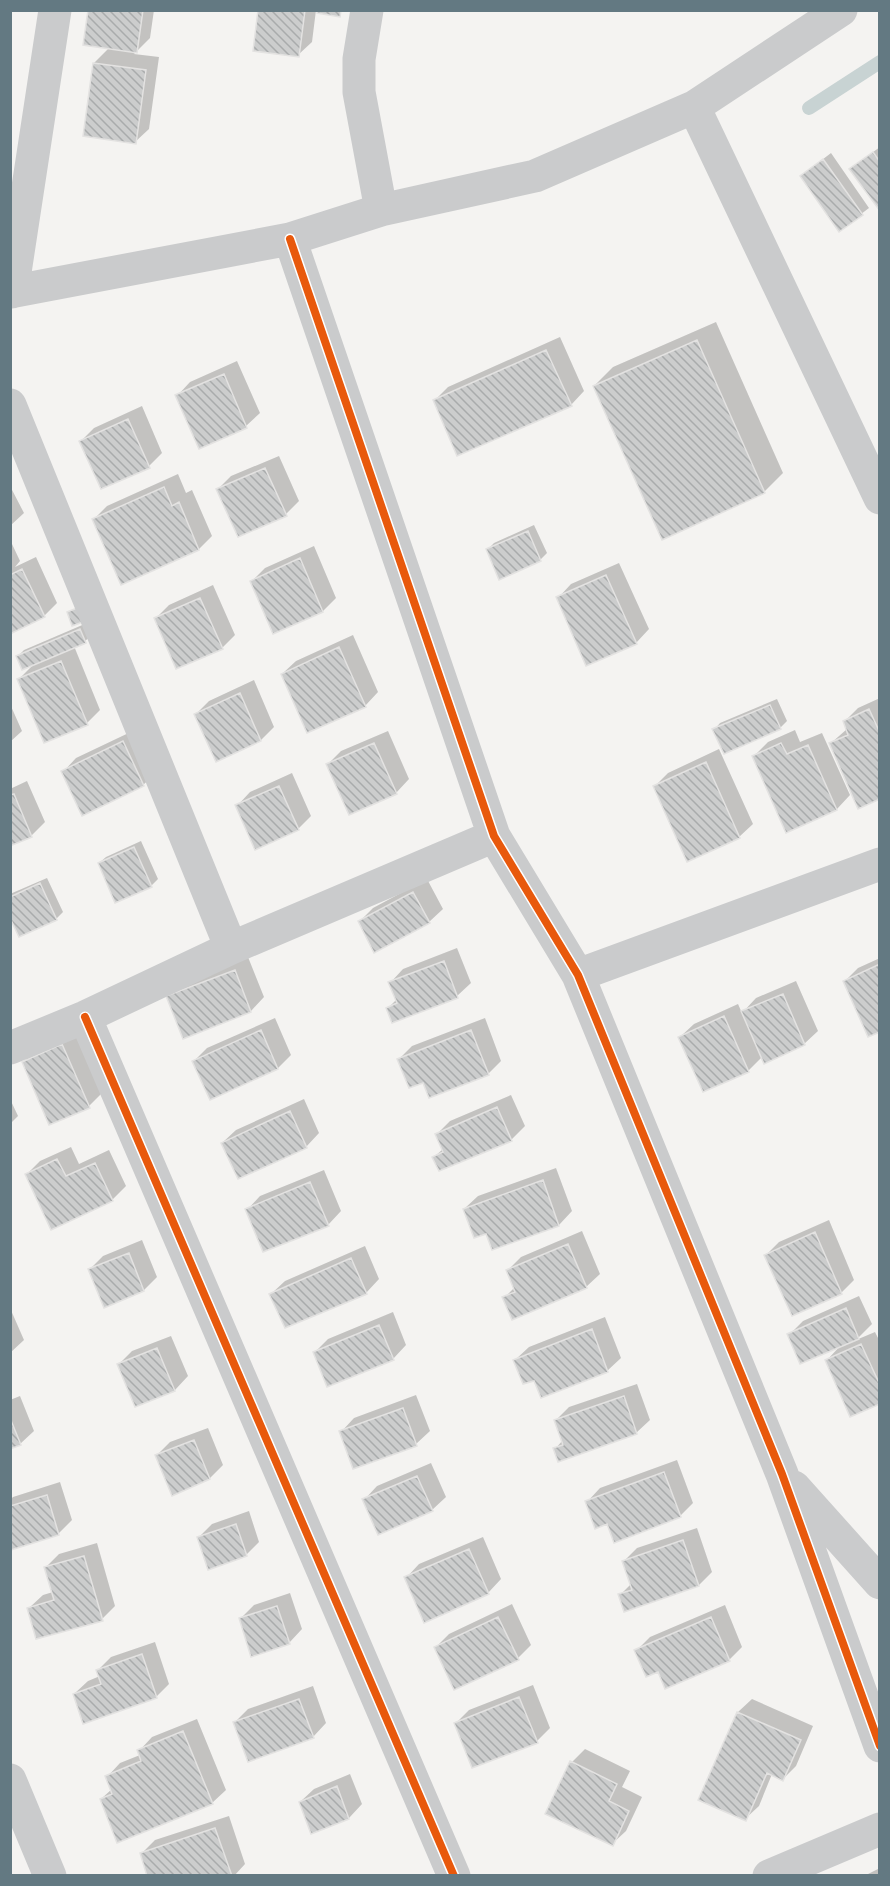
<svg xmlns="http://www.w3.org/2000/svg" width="890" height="1886" font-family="Cabin,sans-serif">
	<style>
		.shadow { fill: #0003 }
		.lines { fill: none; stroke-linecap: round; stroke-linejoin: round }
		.stream { stroke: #c8d3d3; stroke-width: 14 }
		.building { fill: url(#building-back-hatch); stroke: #e3e2e1; stroke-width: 1.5 }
		.minor { stroke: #cacbcc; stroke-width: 33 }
		.cycleway-casing { stroke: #fff; stroke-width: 11 }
		.cycleway { stroke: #e8590c; stroke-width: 8 }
	</style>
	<defs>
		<pattern id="building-back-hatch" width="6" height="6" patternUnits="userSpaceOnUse" patternTransform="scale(1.5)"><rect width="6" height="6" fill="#cccdcd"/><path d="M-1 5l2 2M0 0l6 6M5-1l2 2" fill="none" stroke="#a9abac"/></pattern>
	</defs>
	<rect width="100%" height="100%" fill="#f4f3f1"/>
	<!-- shadow -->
	<path class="shadow" d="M89,10h65l-4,28 -16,16 25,3 -10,72 -14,13 -41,-79 16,-16z
		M260,10h56l-4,32 -14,13z
		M880,147v62l-22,-46z
		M831,153l38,55 -29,22 -39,-54z
		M716,322l67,151 -19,19 -170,-106 19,-19z
		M560,337l24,54 -13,14 -137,-4 14,-14z
		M237,361l23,52 -14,13 -46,21 -23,-51 13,-14z
		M142,406l20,47 -13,13 -68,-25 13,-13z
		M279,456l20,45 -13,13 -68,-25 13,-13z
		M178,474l8,19 6,-3 20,46 -13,13 -105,-30 13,-13z
		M10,486l14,27 -14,13z
		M534,525l13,28 -7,7 -53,-10 7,-7z
		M12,544l8,17 -5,6 21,-10 21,46 -13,13 -34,16v-87z
		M314,546l22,52 -13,13 -71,-30 13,-13z
		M619,563l30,66 -13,14 -78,-45 13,-14z
		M213,585l22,50 -13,13 -67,-29 14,-14z
		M87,623l5,12 -7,6 -11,5 26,64 -13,13 -68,-44 16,-16 -18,-6 7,-7z
		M353,635l25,57 -13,14 -83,-32 14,-13z
		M254,680l20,47 -13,13 -65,-26 13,-13z
		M880,698v99l-50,-53 17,-15 -3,-7 14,-14z
		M777,699l10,22 -7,7 -66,2 6,-7z
		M10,704l12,27 -12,11z
		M137,729l20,43 -14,13 -80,-13 13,-14z
		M795,730l5,12 22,-9 28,62 -13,14 -50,22 -33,-75 14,-14z
		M388,731l21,48 -13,14 -68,-29 13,-13z
		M719,749l34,75 -14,13 -84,-51 13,-13z
		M292,773l19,43 -13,13 -61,-23 13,-14z
		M27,781l18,41 -14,14 -21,9v-56z
		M141,841l17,38 -7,7 -52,-23 7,-6z
		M47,878l16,34 -7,7 -46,-5v-20z
		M427,879l16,30 -14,13h-70l14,-14z
		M457,948l14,35 -14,13 -69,12 9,-9 -7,-16 13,-14z
		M248,957l16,40 -13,14 -67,26 -16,-41 13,-13z
		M880,958v72l-35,-49 13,-13z
		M796,981l22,50 -14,13 -41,12 -15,15 -68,-34 14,-13 44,-20 4,9 14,-15z
		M275,1018l16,37 -13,13 -84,-7 13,-13z
		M485,1018l16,43 -13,13 -65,7 -24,-22 13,-13z
		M76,1032l26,61 -13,13 -66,-44 14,-13z
		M511,1095l14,31 -14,14 -77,17 9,-8 -6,-15 13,-13z
		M10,1099l8,17 -8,8z
		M304,1099l15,34 -13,14 -84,-4 14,-13z
		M71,1147l8,17 30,-14 17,36 -14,14 -86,-25 14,-14z
		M556,1168l16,43 -13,14 -95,-16 14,-13z
		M324,1170l17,41 -13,14 -81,-15 13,-14z
		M829,1220l25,60 -13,13 -75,-38 13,-13z
		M582,1231l18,43 -14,13 -82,11 11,-11 -7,-17 13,-13z
		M142,1240l15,37 -13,13 -54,-21 13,-13z
		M365,1246l14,33 -13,14 -95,1 14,-13z
		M859,1296l13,28 -16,16 19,-8 5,10v61l-53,-43 15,-16 -53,-9 14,-14z
		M10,1308l14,32 -14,13z
		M393,1312l13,33 -13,14 -78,-7 13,-13z
		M605,1317l16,41 -14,13 -72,8 -20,-19 14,-13z
		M171,1336l17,40 -13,14 -39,15 -17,-41 13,-13z
		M637,1384l13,36 -14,13 -81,16 8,-9 -7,-20 13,-13z
		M416,1395l14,36 -14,13 -75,-12 13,-14z
		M20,1396l14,35 -14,13 -10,4v-48z
		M208,1428l15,37 -13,13 -53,-23 13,-13z
		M677,1460l16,43 -13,13 -72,6 -21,-20 13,-14z
		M431,1463l15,34 -14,13 -68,-10 13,-14z
		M60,1482l12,38 -14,14 -46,14 -2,-4v-44l3,-3z
		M249,1511l10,31 -13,13 -48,-17 14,-14z
		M697,1528l15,44 -13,13 -79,10 11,-11 -7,-23 13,-13z
		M483,1537l18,42 -13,14 -82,-15 13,-14z
		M97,1543l18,63 -13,13 -73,-11 14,-13 10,-3 -7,-25 13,-13z
		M290,1593l12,36 -13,14 -49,-24 14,-14z
		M512,1604l19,41 -13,13 -82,-11 13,-13z
		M725,1605l17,42 -13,13 -70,10 -23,-19 14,-14z
		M155,1642l14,42 -13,13 -82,-3 14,-13 12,-5 -2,-6 13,-13z
		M533,1685l17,43 -13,13 -81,-18 13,-13z
		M313,1686l13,37 -13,14 -79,-14 14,-14z
		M752,1699l61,27 -17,40 -13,13 -11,-5 -13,32 -14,13 -45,-20 38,-87z
		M197,1719l29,71 -14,13 -111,-4 11,-10 -5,-12 13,-14 20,-8 -1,-4 13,-14z
		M585,1749l45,22 -8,16 20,10 -16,34 -14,13 -40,-82z
		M350,1774l12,30 -13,14 -37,14 -12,-30 14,-13z
		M229,1816l16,48 -11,12h-85l-8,-22 14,-14z
		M880,1868v8h-16z"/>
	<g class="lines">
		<!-- stream -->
		<path class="stream" d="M809,108l71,-46"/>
	</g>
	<!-- building -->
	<path class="building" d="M88,10h55l-6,43 -54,-8z
		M258,10h47l-6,47 -46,-6z
		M317,10h24l-1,7 -23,-4z
		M93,63l53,7 -10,74 -53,-8z
		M873,152l7,10v49l-31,-42z
		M823,159l40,56 -24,17 -39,-56z
		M697,340l68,153 -103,47 -69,-154z
		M546,350l26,56 -115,50 -24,-56z
		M224,374l23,54 -48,21 -24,-54z
		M128,419l22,49 -49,21 -22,-48z
		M265,468l22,48 -49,21 -22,-48z
		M164,487l8,19 7,-4 20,48 -78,35 -29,-66z
		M528,531l13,30 -42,19 -13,-31z
		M300,558l23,54 -50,22 -23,-53z
		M22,569l23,48 -35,17v-59z
		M606,575l31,69 -51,22 -30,-69z
		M200,598l23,51 -47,20 -22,-51z
		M85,605l6,14 -19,7 -5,-14z
		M80,629l6,14 -64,27 -6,-14z
		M339,647l27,60 -59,26 -26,-59z
		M61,661l27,64 -44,18 -27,-64z
		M240,693l21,48 -45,21 -22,-48z
		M770,705l11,24 -57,25 -12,-25z
		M869,709l11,24v66l-22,10 -29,-66 19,-8 -5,-14z
		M123,741l21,45 -62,30 -21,-45z
		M374,743l23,51 -48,21 -23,-51z
		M781,743l6,11 21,-9 29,65 -51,23 -34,-77z
		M706,762l34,76 -53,24 -34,-76z
		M279,786l20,44 -44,20 -20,-45z
		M14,794l18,43 -22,9v-51z
		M134,847l18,40 -37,16 -17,-40z
		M40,883l17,37 -38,17 -9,-19v-21z
		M413,892l17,31 -56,30 -16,-32z
		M444,961l14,37 -66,25 -6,-15 11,-5 -9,-21z
		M880,964v68l-12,5 -25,-56z
		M235,970l16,42 -68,27 -17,-43z
		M783,994l22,51 -41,19 -23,-53z
		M724,1016l25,56 -46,20 -25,-55z
		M261,1030l17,39 -68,31 -18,-39z
		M471,1030l18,45 -60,23 -6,-15 -14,5 -12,-29z
		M62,1044l28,64 -41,17 -27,-63z
		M497,1107l15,34 -73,30 -7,-14 11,-5 -8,-18z
		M290,1111l17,37 -69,31 -17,-36z
		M57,1159l9,17 29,-13 18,38 -62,29 -26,-56z
		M543,1180l16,46 -67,24 -6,-16 -12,4 -11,-29z
		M310,1182l19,44 -66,26 -18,-43z
		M815,1232l27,62 -50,22 -28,-61z
		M568,1244l19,44 -75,32 -10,-23 13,-5 -9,-22z
		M129,1253l15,38 -40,17 -16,-39z
		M351,1258l16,36 -82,34 -16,-34z
		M846,1308l13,31 -59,25 -13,-30z
		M379,1325l15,35 -67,27 -14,-35z
		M592,1329l16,43 -67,26 -7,-17 -11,3 -10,-24z
		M861,1344l19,41v19l-30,13 -25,-57z
		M157,1348l18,43 -40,16 -18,-43z
		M624,1396l13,38 -79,28 -5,-14 10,-3 -9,-25z
		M403,1408l14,38 -64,23 -14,-38z
		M10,1418l11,27 -11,4z
		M194,1440l16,39 -38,17 -17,-41z
		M664,1472l17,45 -67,26 -7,-19 -12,5 -10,-28z
		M417,1476l16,35 -55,24 -16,-36z
		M47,1495l12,40 -48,15 -1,-44z
		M236,1524l11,32 -39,14 -11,-33z
		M683,1540l16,46 -75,26 -6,-18 14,-4 -10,-29z
		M469,1549l20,45 -65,29 -20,-46z
		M84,1556l19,65 -67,18 -9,-31 27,-8 -10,-33z
		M277,1606l13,38 -39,13 -12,-39z
		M498,1617l21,43 -65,30 -20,-43z
		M711,1617l19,44 -65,28 -7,-17 -12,5 -12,-27z
		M142,1654l15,44 -74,26 -10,-30 28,-10 -5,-14z
		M519,1697l19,46 -66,25 -18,-45z
		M299,1699l15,39 -66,24 -15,-40z
		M737,1712l64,28 -18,41 -16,-8 -21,48 -48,-21z
		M183,1731l30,73 -96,39 -17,-44 12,-5 -7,-18 36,-15 -4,-11z
		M570,1761l47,23 -8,17 20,10 -16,35 -68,-32z
		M337,1786l12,33 -38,15 -12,-32z
		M215,1828l17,48h-85l-7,-23z"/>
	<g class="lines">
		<!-- minor -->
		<path class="minor" d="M367,10l-8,49v33l22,118
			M694,107l186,391
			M290,239l204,597 84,139 204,499 98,272
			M10,292l280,-53 91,-29 154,-34 159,-69 147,-97
			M12,292l43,-282
			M10,405l221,543
			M578,975l302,-111
			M85,1017l369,859
			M10,1048l75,-31 146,-69 263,-112
			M794,1487l86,96
			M10,1780l40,96
			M769,1876l111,-47"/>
		<defs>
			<path id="cycleway" d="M290,239l204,597 84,139 204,499 98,272
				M85,1017l369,859"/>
		</defs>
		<!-- cycleway casing -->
		<use href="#cycleway" class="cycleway-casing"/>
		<!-- cycleway -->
		<use href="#cycleway" class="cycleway"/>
	</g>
	<!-- border -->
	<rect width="890" height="1886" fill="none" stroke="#637982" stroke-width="24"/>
</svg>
